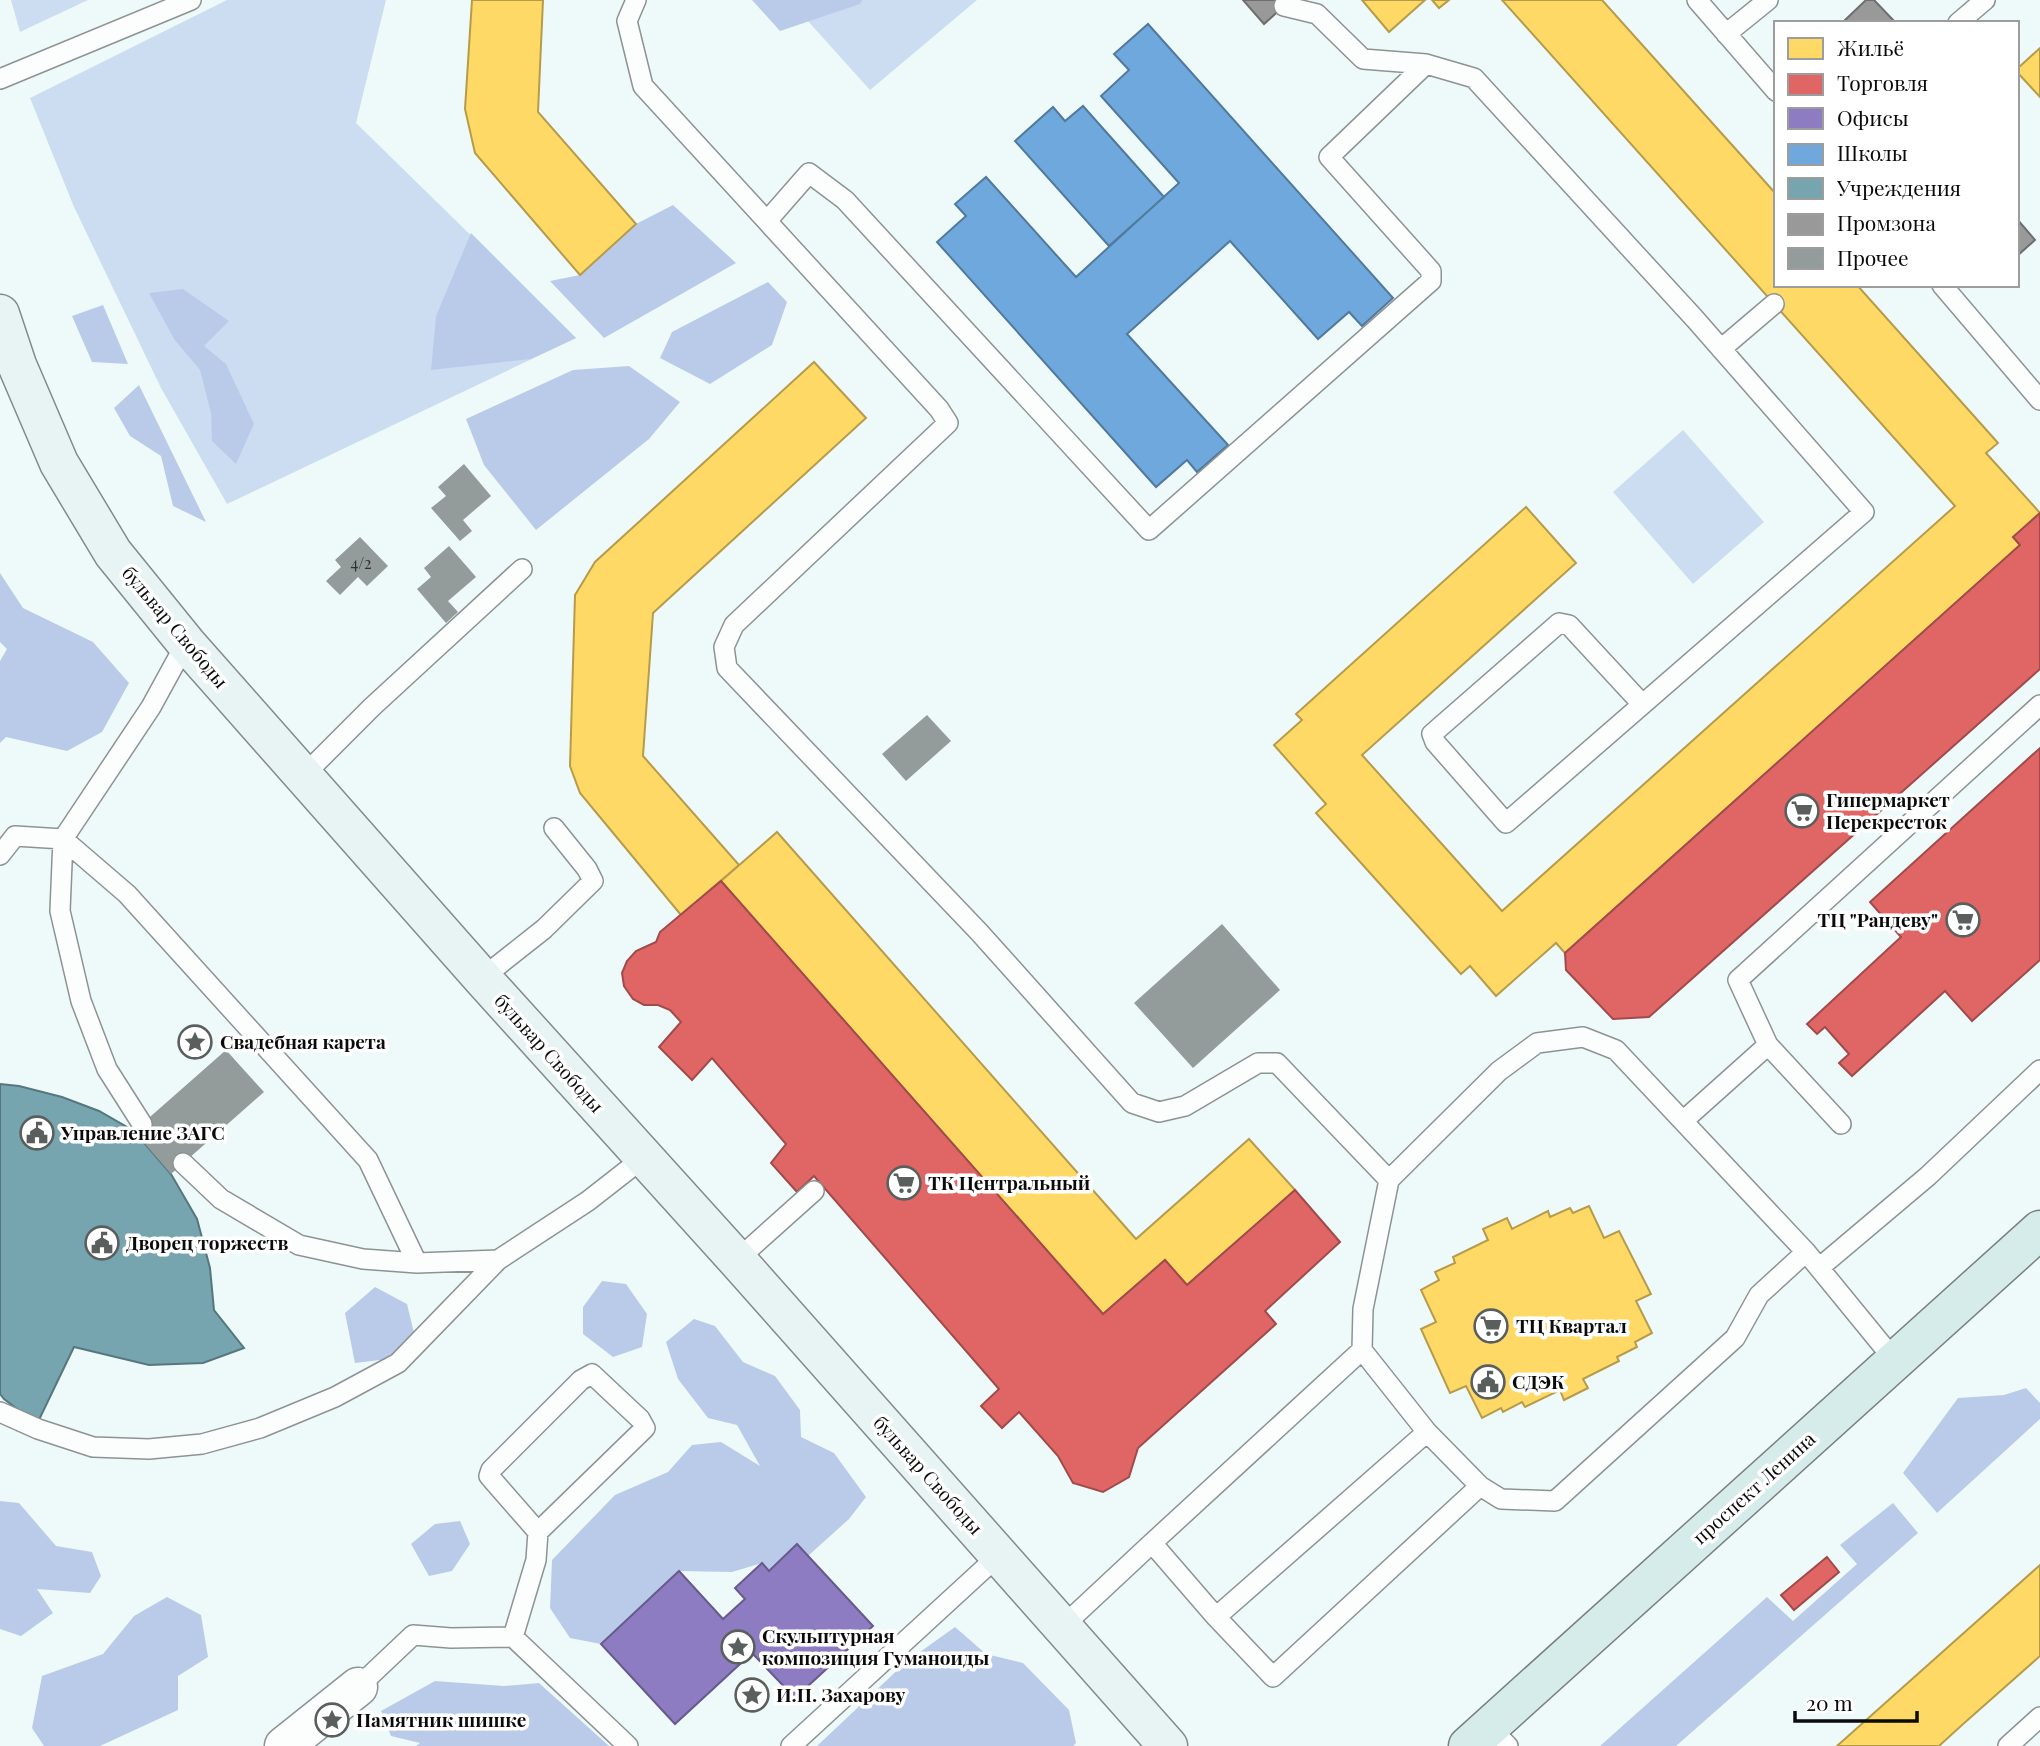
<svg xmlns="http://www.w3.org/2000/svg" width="2040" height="1746" font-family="'Playfair Display',serif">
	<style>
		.green { fill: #ccddf1 }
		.forest { fill: #bacbea }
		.homes { fill: #ffd966; stroke: #b69b4b; stroke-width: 2 }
		.shops { fill: #e06666; stroke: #a04b4b; stroke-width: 2 }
		.offices { fill: #8e7cc3; stroke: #675a8c; stroke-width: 2 }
		.schools { fill: #6fa8dc; stroke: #51799d; stroke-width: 2 }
		.public { fill: #76a5af; stroke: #56777e; stroke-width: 2 }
		.industry { fill: #999; stroke: #6e6e6e; stroke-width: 2 }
		.building { fill: #949c9b }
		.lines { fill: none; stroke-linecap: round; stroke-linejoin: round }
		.service-casing { stroke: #8d9392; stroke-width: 22 }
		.minor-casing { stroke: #8d9392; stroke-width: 41 }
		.secondary-casing { stroke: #848989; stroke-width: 41 }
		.primary-casing { stroke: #7a807f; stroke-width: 41 }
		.service { stroke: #fcfefe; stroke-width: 19 }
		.minor { stroke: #fcfefe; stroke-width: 38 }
		.secondary { stroke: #e8f4f4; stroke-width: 38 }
		.primary { stroke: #d6eceb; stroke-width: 38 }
		.labels { text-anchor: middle; stroke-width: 7; stroke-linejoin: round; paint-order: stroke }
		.number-label { font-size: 16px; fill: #2d2f2f }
		.street-label { font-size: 19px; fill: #0b0b0b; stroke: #fff }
		.poi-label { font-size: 19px; font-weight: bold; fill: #0b0b0b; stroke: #fff; text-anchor: start }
	</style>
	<rect width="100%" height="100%" fill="#eefaf9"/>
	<!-- green -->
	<path class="green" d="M11,0h77l-68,32z
		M227,0h159l-30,123 220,215 -349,166 -66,-116 -87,-181 -44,-109z
		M817,0h160l-107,90 -63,-70z
		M1683,430l81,92 -71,62 -80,-92z"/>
	<!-- forest -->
	<path class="forest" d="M752,0h110l-2,4 -80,27z
		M673,205l63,58 -132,75 -54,-57 30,-6 56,-51z
		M471,233l105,105 -45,21 -100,11 5,-54z
		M768,282l19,20 -15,43 -62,39 -50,-26 12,-26z
		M183,289l46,32 -25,25 22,18 28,60 -18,40 -24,-23 -1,-28 -11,-43 -26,-31 -25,-46z
		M103,305l25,59 -36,-2 -20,-46z
		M629,366l51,36 -31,37 -113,91 -52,-65 -18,-46 107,-49z
		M139,385l67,137 -33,-16 -12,-50 -31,-20 -16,-28z
		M0,573l23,35 70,34 36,41 -27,49 -35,19 -61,-14 -6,6v-82l7,-12 -7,-7z
		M602,1281l24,3 21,30 -5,33 -29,10 -30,-23v-27z
		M375,1287l32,17 8,33 -26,22 -34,4 -10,-50z
		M694,1319l21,7 28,36 32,14 25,34 1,27 33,16 32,44 -17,22 -41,37 -11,-11 -28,26 -7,-8 -30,9 -53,-1 -78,73 -31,-6 -20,-30 2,-48 63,-65 53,-23 24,-27 29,-3 39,24 -23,-41 -29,-7 -30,-39 -12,-37z
		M2026,1388l14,15v16l-103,94 -34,-40 55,-75 46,-3z
		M0,1501l19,2 37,43 36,6 9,24 -11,17 -53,-4 16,24 -32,23 -21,-7z
		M1893,1503l25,30 -242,213h-76l167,-149 26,24 64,-57 -17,-19z
		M460,1521l10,23 -18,27 -23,5 -18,-32 24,-20z
		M167,1597l34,18 7,42 -30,19v34l-78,36h-56l-12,-18 10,-52 61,-22 31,-38z
		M955,1627l31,27 37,9 46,47 7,33 -3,3h-256l89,-84z
		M435,1681l69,5 35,-3 70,63h-193l4,-3 -29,-7 -10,-25z"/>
	<!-- homes -->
	<path class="homes" d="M472,0h71l-5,112 98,112 -56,51 -105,-122 -10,-44z
		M1362,0h63l-36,32z
		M1432,0h17l-10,8z
		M1502,0h100l174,194v91h81l141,158 -12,10 54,60 -27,24 7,8 -455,408 -9,-10 -60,53 -26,-30 -9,8 -145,-161 10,-9 -52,-59 28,-25 -6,-6 230,-207 50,56 -214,192 140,156 453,-405z
		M2040,48v49l-23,-25v-3z
		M814,362l52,56 -213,195 -10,143 96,109 -58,50 -101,-122 -10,-27 5,-171 20,-33z
		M777,832l359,407 113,-100 46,51 -108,95 -22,-25 -62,54 -382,-433z
		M1589,1206l15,32 15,-7 32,63 -15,7 16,32 -17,9 2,5 -20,10 2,4 -36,18 5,9 -24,12 -4,-10 -35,17 -3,-5 -19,10 -2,-4 -19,10 -16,-32 -16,7 -29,-64 15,-7 -15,-32 18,-10 -4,-8 20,-9 -2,-6 35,-17 -5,-11 24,-11 5,11 36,-18 2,6 20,-9 3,5z
		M2040,1565v91l-78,69 -23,21h-102z"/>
	<!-- shops -->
	<path class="shops" d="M2040,513v156l-391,348 -36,2 -47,-49 -1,-17 455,-408 -7,-8z
		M2040,748v212l-68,61 -27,-30 -93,85 -13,-13 10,-9 -24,-27 -8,7 -10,-10 94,-87 -31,-35z
		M721,881l382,433 62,-54 22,25 108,-95 45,52 -75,69 11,13 -138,124 -9,29 -26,15 -30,-9 -15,-27 -39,-44 -17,16 -21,-22 18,-17 -185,-213 -17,16 -26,-29 15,-19 -74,-86 -20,22 -33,-33 22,-25 -11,-12 -12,-5h-14l-11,-6 -9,-13 -2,-13 5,-12 9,-10 20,-9 4,-10z
		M1827,1557l12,15 -45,38 -13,-15z"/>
	<!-- offices -->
	<path class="offices" d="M797,1544l76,82 -78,72 -43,-45 -77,71 -74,-80 78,-73 44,48 22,-20 -10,-11 27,-25 7,8z"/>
	<!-- schools -->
	<path class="schools" d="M1148,24l245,274 -31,28 -13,-14 -31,27 -88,-98 -103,93 101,111 -31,27 -10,-12 -31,27 -219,-245 29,-26 -11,-12 31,-27 90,100 103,-94 -78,-87 28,-26 -15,-16z
		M1083,106l81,91 -55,49 -94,-105 38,-34 12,14z"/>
	<!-- public -->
	<path class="public" d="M0,1084l19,2 43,11 37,14 35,20 37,43 26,45 13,49 4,42 30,38 -41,15 -54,2 -75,-18 -37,77 -33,-25 -4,-5z"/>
	<!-- industry -->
	<path class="industry" d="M1243,0h48l-27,24z
		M1866,0h8l22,23h-51l-1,-2z
		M2017,219l18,21 -18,16z"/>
	<!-- building -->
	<path class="building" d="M464,464l27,32 -28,24 9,11 -12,10 -29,-33 15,-12 -8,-9z
		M360,537l28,29 -21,20 -9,-9 -18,18 -14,-14 15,-14 -6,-7z
		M449,546l27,31 -28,24 10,11 -12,11 -29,-34 14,-12 -7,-9z
		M927,715l24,26 -45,40 -24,-27z
		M1222,924l58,66 -87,78 -59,-65z
		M226,1050l38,42 -93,82 -37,-43z"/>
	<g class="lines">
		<defs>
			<path id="service" d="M636,0l-9,21 16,65 296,323 9,14 -214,202 -10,22 3,21 252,264 153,171 27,9 26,-6 73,-43h19l112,117
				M1697,0l79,91
				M1284,6l33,8 46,45 63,5 48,14 221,241 169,193 -358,311 -71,-81 -3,-8 127,-111 10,2 73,79
				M1958,23l27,-23
				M1726,34l42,-34
				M0,79l191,-79
				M767,221l42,-48 36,27 304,330 282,-249v-10l-102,-114 97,-93
				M1942,285l98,115
				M1721,349l53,-45
				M303,776l69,-69 150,-138
				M0,855l15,-19 48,3 64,55 241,266 49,103
				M482,978l62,-49 49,-48 -6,-12 -33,-41
				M1683,1121l85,-76
				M142,1124l-35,-55 -26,-68 -21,-90 3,-72 88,-132 35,-64
				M1841,1124l-73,-79 -30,-65 302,-275
				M183,1163l38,36 78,46 64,14 54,4 81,-3 90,-59 55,-43
				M1806,1252l-47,43 -24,43 -180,163 -54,-2 -21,-13 -53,-54 -65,-82 1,-41 26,-129 110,-109 38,-28 46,-6 33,13 190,202 90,110
				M737,1260l77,-69
				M1819,1268l109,-92 112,-106
				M1362,1350l-210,193 64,74 57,60 207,-191
				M0,1412l38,17 55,18 56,2 53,-5 58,-16 75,-31 63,-34 100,-103
				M538,1532l107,-104 -5,-9 -48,-45 -11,6 -90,90 -2,6 49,56 -2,28 -23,77 115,109
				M1216,1617l211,-185
				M1062,1627l90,-84
				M358,1687l55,-52 38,3 62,-1
				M1489,1727l19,19
				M791,1746l208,-191
				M2008,1746l32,-29"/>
			<path id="minor" d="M284,1746l74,-59"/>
			<path id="secondary" d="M0,314l17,51 42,98 54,90 73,90 296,335 255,282 431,486"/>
			<path id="primary" d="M1468,1746l572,-516"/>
		</defs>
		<!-- service casing -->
		<use href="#service" class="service-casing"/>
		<!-- minor casing -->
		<use href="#minor" class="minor-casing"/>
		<!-- secondary casing -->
		<use href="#secondary" class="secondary-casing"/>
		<!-- primary casing -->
		<use href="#primary" class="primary-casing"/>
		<!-- service -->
		<use href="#service" class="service"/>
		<!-- minor -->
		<use href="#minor" class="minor"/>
		<!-- secondary -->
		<use href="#secondary" class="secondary"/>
		<!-- primary -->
		<use href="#primary" class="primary"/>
	</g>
	<!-- icons -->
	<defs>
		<symbol id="supermarket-ring" viewBox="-11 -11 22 22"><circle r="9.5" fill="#fff" stroke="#5a5f5e" stroke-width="1.5"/><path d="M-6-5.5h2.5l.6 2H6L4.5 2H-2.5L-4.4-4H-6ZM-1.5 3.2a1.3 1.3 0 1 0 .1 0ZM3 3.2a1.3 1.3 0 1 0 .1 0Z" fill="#5a5f5e"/></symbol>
		<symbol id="sight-ring" viewBox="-11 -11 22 22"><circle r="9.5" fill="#fff" stroke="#5a5f5e" stroke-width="1.5"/><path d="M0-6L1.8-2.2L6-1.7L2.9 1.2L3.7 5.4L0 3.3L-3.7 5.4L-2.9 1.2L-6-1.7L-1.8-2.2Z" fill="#5a5f5e"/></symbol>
		<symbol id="civic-ring" viewBox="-11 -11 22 22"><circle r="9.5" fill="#fff" stroke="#5a5f5e" stroke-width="1.5"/><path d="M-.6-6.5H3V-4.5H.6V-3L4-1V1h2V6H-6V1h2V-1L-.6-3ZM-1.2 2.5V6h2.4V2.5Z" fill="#5a5f5e"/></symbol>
	</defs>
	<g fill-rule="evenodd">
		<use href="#supermarket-ring" x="1783" y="792" width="38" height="38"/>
		<use href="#supermarket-ring" x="1944" y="901" width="38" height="38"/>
		<use href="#sight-ring" x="176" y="1023" width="38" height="38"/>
		<use href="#civic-ring" x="18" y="1114" width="38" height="38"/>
		<use href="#supermarket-ring" x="885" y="1164" width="38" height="38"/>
		<use href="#civic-ring" x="83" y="1224" width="38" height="38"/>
		<use href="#supermarket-ring" x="1472" y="1307" width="38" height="38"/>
		<use href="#civic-ring" x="1469" y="1363" width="38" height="38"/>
		<use href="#sight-ring" x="719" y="1628" width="38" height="38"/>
		<use href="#sight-ring" x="733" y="1676" width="38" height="38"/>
		<use href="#sight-ring" x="313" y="1701" width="38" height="38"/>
	</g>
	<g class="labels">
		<!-- number labels -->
		<g class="number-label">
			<text x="361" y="569">4/2</text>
		</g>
		<!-- street labels -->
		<g class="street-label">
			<text transform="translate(175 627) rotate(50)" y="7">бульвар Свободы</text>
			<text transform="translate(549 1053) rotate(48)" y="7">бульвар Свободы</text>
			<text transform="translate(928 1475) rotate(48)" y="7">бульвар Свободы</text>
			<text transform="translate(1754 1488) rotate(-42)" y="7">проспект Ленина</text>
		</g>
		<!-- poi labels -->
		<g class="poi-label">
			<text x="1826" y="807">Гипермаркет<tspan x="1826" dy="22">Перекресток</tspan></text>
			<text x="1938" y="927" text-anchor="end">ТЦ "Рандеву"</text>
			<text x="220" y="1049">Свадебная карета</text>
			<text x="61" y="1140">Управление ЗАГС</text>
			<text x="928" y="1190">ТК Центральный</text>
			<text x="126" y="1250">Дворец торжеств</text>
			<text x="1516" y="1333">ТЦ Квартал</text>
			<text x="1512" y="1389">СДЭК</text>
			<text x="762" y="1643">Скульптурная<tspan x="762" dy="22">композиция Гуманоиды</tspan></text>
			<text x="776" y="1702">И.П. Захарову</text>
			<text x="356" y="1727">Памятник шишке</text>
		</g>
	</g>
	<!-- legend -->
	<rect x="1774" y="21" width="245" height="266" fill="#ffffff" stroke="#9d9d9d" stroke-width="2"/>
	<rect x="1788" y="38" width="35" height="21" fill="#ffd966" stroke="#9d9d9d" stroke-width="2"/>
	<text x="1837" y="56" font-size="21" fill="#0b0b0b">Жильё</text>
	<rect x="1788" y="74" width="35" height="21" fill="#e06666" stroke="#9d9d9d" stroke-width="2"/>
	<text x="1837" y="91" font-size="21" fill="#0b0b0b">Торговля</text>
	<rect x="1788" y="108" width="35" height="21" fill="#8e7cc3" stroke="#9d9d9d" stroke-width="2"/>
	<text x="1837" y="126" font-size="21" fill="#0b0b0b">Офисы</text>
	<rect x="1788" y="144" width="35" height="21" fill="#6fa8dc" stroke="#9d9d9d" stroke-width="2"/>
	<text x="1837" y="161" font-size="21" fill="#0b0b0b">Школы</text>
	<rect x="1788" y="178" width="35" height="21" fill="#76a5af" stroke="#9d9d9d" stroke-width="2"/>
	<text x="1837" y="196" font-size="21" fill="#0b0b0b">Учреждения</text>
	<rect x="1788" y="214" width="35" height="21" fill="#999999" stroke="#9d9d9d" stroke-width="2"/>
	<text x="1837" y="231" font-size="21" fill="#0b0b0b">Промзона</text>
	<rect x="1788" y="248" width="35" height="21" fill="#949c9b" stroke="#9d9d9d" stroke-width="2"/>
	<text x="1837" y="266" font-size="21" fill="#0b0b0b">Прочее</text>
	<!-- scale -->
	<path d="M1795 1711v10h122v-10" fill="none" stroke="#0b0b0b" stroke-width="3.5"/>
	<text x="1806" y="1711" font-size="21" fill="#0b0b0b" stroke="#ffffff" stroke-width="5" paint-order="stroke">20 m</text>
</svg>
